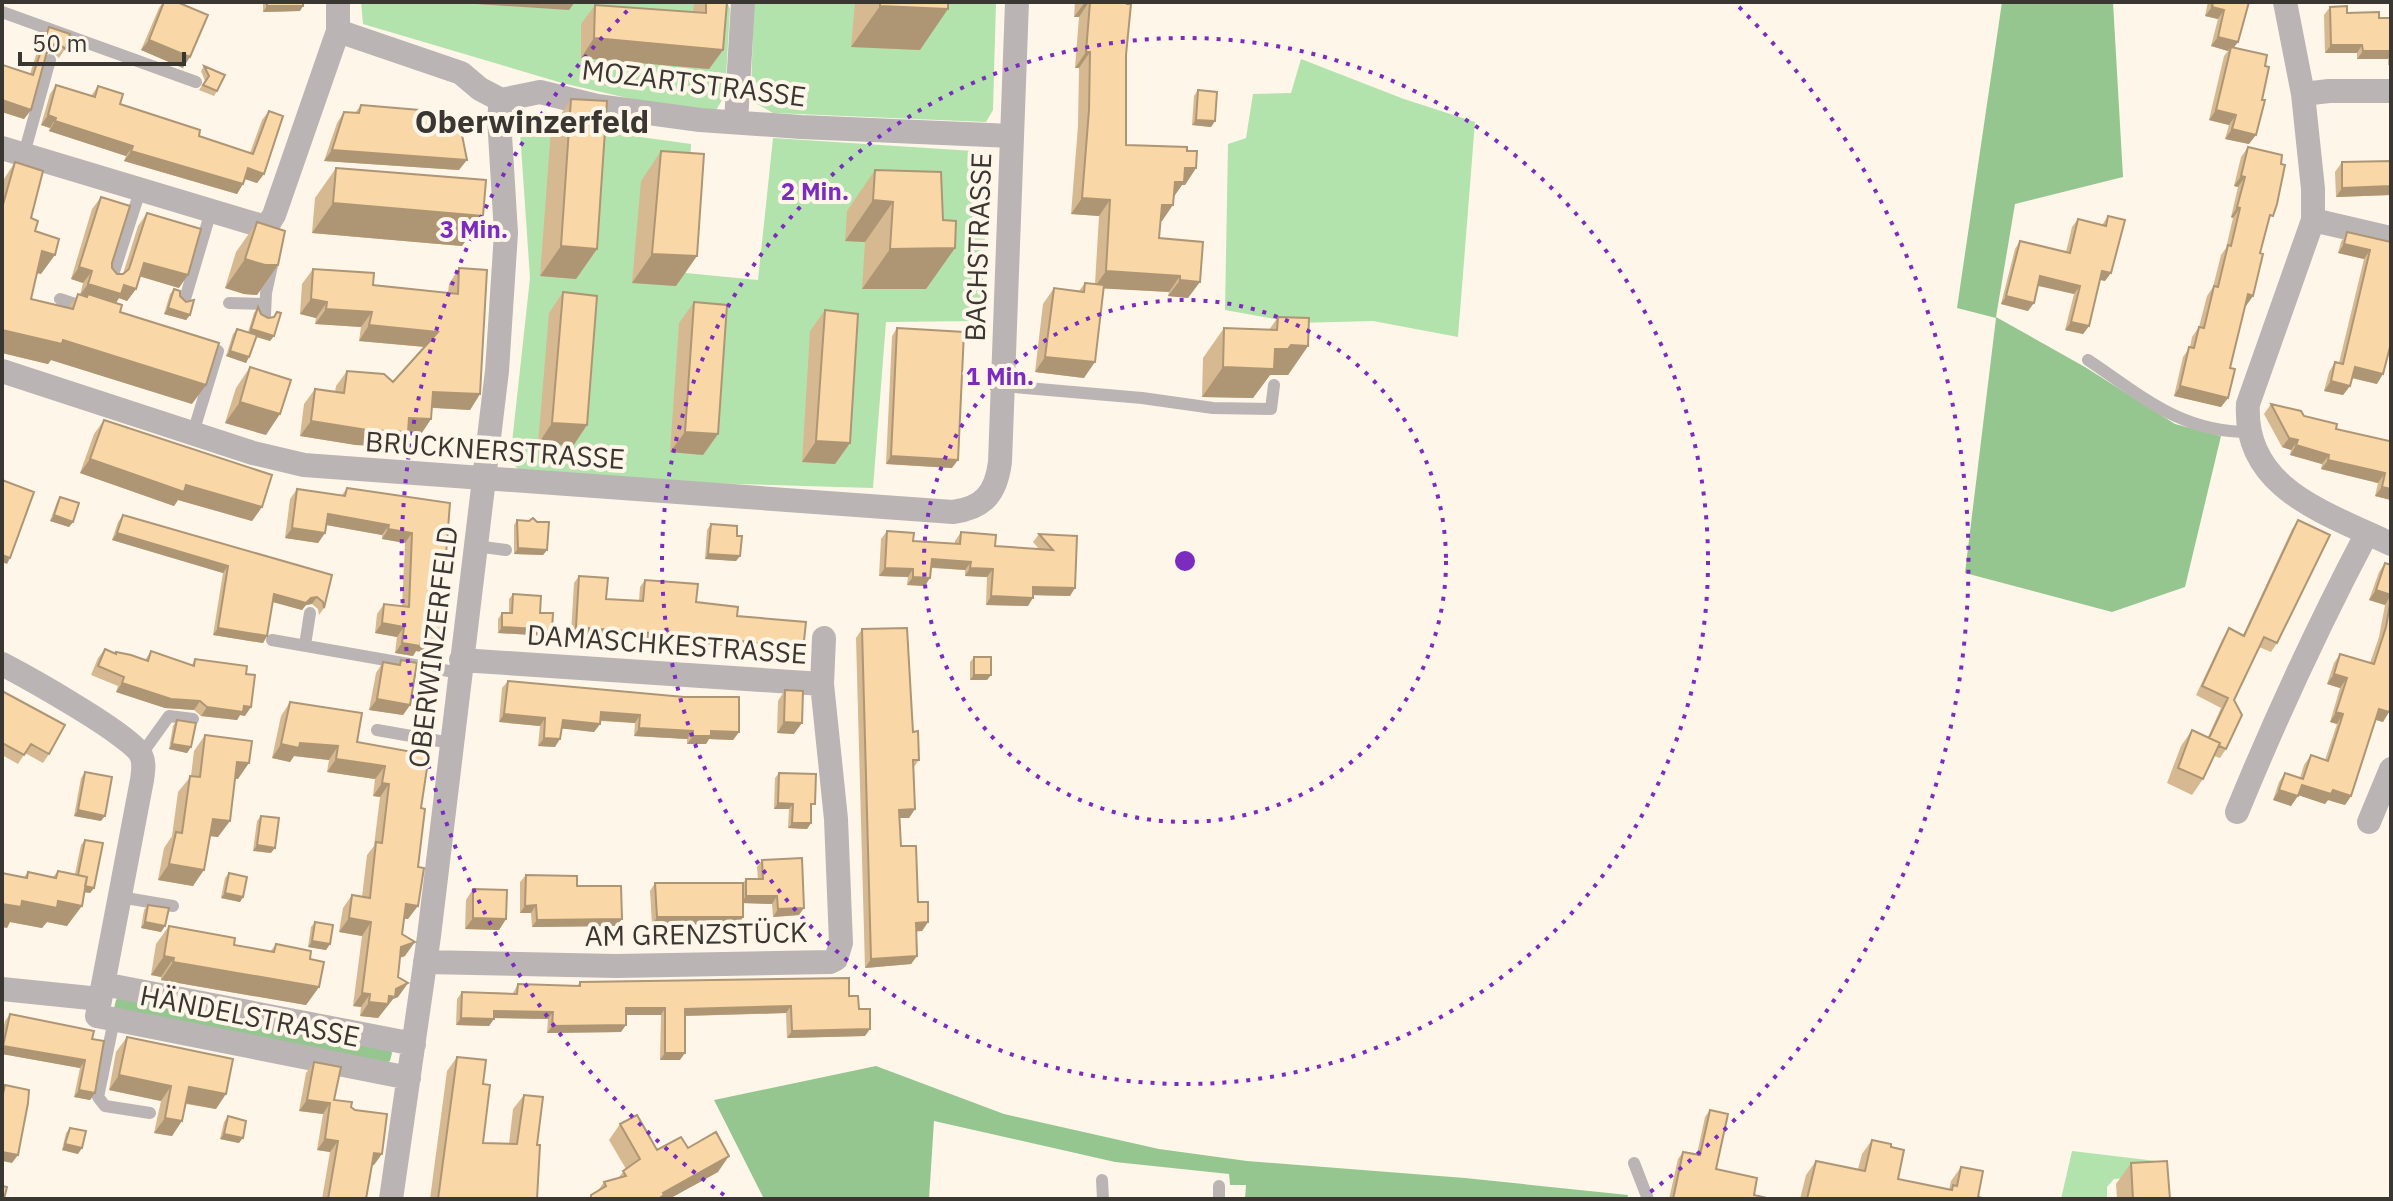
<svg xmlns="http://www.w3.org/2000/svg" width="2393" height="1201" font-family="'IBM Plex Sans',sans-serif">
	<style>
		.green { fill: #b2e3ac }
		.forest { fill: #95c690 }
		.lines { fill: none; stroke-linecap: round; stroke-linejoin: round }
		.lane { stroke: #bbb4b4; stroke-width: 12 }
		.street { stroke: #bbb4b4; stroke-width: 24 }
		.wall { fill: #d6b990 }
		.shaded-wall { fill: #ae9675 }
		.building { fill: #f9d7a7; stroke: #ae9675; stroke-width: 2 }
		.ring { fill: none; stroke: #7b2cbf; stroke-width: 4; stroke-dasharray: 4 8 }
		.labels { text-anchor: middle; stroke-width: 8; stroke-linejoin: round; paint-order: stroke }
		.street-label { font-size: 28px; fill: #3a3732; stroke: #fff6ea }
		.quarter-label { font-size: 32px; font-weight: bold; fill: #3a3732; stroke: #fff6ea }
		.centre { fill: #7b2cbf; stroke: #fff6ea; stroke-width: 4 }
		.ring-label { font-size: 24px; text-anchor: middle; font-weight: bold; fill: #7b2cbf; stroke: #fff6ea; stroke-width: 8; stroke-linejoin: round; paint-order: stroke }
	</style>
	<rect width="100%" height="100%" fill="#fff6ea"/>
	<!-- green -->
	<path class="green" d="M361,2h366l3,7 -5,86 -10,17 -79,-12 -74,-17 -199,-59z
		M754,2h242l-3,108 -7,12 -213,-9 -16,-9 -6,-14z
		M1301,59l103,40 71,23 -17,215 -85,-16 -76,2 -72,-13 3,-166 18,-6 7,-44 38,-1z
		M532,122l159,22 -5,129 72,7 15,-142 216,14 -8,169 -95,1 -13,166 -172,-5 -183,-14 -8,-8 20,-183 -10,-146z
		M2072,1151l84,10 -2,15 -40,3 -7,8v12h-46z"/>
	<!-- forest -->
	<path class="forest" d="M2002,2h111l10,175 -108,27 -19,113 89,50 90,57 46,12 -36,151 -73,25 -147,-39 31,-255 -39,-10z
		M121,995l267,50 4,8 -2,8 -6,3 -270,-56 2,-8z
		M876,1066l128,48 155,35 88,12 218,17 163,17 -1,4h-382l1,-14h-16l-1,-11 -114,-12 -181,-41 -5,78h-165l-50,-99z"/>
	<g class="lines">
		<!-- lane -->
		<path class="lane" d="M2,12l194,70
			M24,154l26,-94
			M112,278l28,-87
			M60,299l24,8
			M185,299l26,-88
			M229,303l36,1
			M265,315l1,-22 7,-32
			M2088,360c54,36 92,72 161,72
			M1003,386l139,12 71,10 58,1 3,-24
			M193,433l25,-82 -14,-5
			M475,546l31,4
			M272,640l188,33
			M305,645l5,-32
			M377,730l74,13
			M141,755l28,-39 24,3
			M120,897l53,9
			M114,1020l-16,77 7,9 45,7
			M1634,1163l14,36
			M1102,1180l1,19
			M1219,1199v-13"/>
		<!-- street -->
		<path class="street" d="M2285,2l18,92 10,95v31l-65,184c-5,85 79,109 143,140
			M338,31l123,42 19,16 21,11 39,-8 57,14 103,14 101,7 211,9
			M2303,94l26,-3h62
			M736,122l7,-120
			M2,148l260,78 7,-3 5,-8 64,-184v-29
			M2313,220l78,18
			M2,371l251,82 51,12 649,47c31,-4 43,-19 47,-50l17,-460
			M461,660l361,24
			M2,664c23,12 131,72 139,91 4,8 2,17 1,25l-45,236 312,62
			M2237,812c39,-95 82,-188 130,-279
			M2369,822l22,-53
			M425,962l191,4 214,-4 6,-3 5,-16 -5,-124 -14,-135 2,-46
			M103,984l311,60
			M2,989l98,10
			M391,1199l38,-263 68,-565 9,-138 -7,-115 2,-18"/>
	</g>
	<!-- wall -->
	<path class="wall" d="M163,2h14l6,66 -42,-18 18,-42z
		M263,2h40l-3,9 -37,1z
		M694,2h33l-4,48 -14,19 -128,-11v-34l14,-19 98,7z
		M855,2h93l-28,48 -69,-3z
		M1075,2h52l-1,143 61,6 9,17 -11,17h-3l-8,11 -12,25h-2l-1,17 44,4 -15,56 -20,-2 1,-4 -65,-4 -20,90 -49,-6 8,-68 11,-16 25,3 6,-8 10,1 4,-68 -28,-2 7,-88 1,-58h-4l4,-51h-5z
		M2208,2h41l-11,40 -4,5 15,97 -24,-5 4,-14 -20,-5 15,-64 4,-5 -17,-5 7,-27 -13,-3z
		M2330,7l17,6 32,5h12v47h-3v-6h-31v-6h-32l-1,-38z
		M49,27l16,22 -6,9 -7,-7 -6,3 -15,56 -7,9 -22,-7v-46l28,8 12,-38z
		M204,66l13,25 -3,5 -15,-6 6,-9 -4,-10z
		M56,85l35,11 7,-10 22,18 79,32 51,17 12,-33 7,-9 -5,63 -7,9 -12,-4 -8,15 -113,-33 2,-5 -77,-25 1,-3 -9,-3 9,-31z
		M1198,90l17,31 -4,6 -19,-2 2,-29z
		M571,99l26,150 -21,30 -36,-3 11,-147z
		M361,105l83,13 15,52 -135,-9 13,-38 7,-11 11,1z
		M2248,147l20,75 -22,84 -1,-1 -15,63 -2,30 -7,9 -47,-11 9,-39 7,-10 2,-10 7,-10 8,-31 6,-9 8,-32 5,-7 7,-30 -2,-1 7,-30 -4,-1 7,-29z
		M661,151l15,135 -44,-3 9,-102z
		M2391,161v34l-55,2 -1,-25 7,-10z
		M15,162l20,69 6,43 -4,-1 -6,26 37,9 10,-14 2,1 3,-12 -12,-4 21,-70 9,-12 11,71 5,6h6l15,-48 9,-13 32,75 -39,-12 -4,13 -9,12 -8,-3 -3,5 4,9 72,92 -141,-44 -3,4 -46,-11v-171z
		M336,168l147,48 -21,30 -150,-13 3,-35z
		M875,170l68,50 12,28 -29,41h-64l3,-47 -20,-1 2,-30z
		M2108,216l-3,65 -5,-1 -11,46 -6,8 -18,-4 9,-36 -36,-9 -10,26 -27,-7 14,-55 5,-8 46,11 6,-25 6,-8 24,6z
		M257,222l21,43 -21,30 -13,-1 -19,-6 11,-36z
		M2347,232l44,10 -14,142 -25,-6 -2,8 -7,9 -19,-4 5,-19 6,-10 4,1 25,-104 -26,-6 3,-11z
		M459,268l21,126 -10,16 -38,-2 -1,11 -10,15 -14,-1 -10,14 -41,-2 -56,-9 4,-32 11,-15 20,3 1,-6 11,-15 46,11 31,-35 -65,-6 2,-14 -46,-3 1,-6 -16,-4 2,-30 11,-15 60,16 75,8 1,-9z
		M174,289l6,7 10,19 -4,5 -22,-6 6,-20z
		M563,292l24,133 -14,21 -35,-2 11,-131z
		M694,302l24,132 -15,21 -33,-3 9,-129z
		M258,307l16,29 -4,5 -14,-4 -10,26 -20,-7 7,-22 4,-5 11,3 6,-19z
		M825,310l25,133 -15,21 -33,-2 8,-131z
		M1278,317l30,29 -20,29h-18l-17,23 -51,-1 1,-39 21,-30 45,2z
		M897,328l55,140 -66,-4 6,-128z
		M250,367l16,68 -41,-12 11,-35z
		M2271,404l65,25 53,12 2,-1v60l-16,-4 3,-13 -57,-14 1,-5 -32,-9 1,-5 -9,-3 -18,-33z
		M104,420l158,87 -10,14 -74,-21 -4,6 -94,-33 14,-39z
		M347,488l103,15 -11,141 -7,10 -16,-3 -3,5 -18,-3 2,-16 -22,-4 2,-19 7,-10 18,3 3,-64 -23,-4v-4l-56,-10 -1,8 -7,10 -33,-5 5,-39 7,-10 45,6z
		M60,497l13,25 -4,5 -19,-6 7,-19z
		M123,515l209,60 -8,33 -5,7 -1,-6 -6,-5 -6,1 -4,5 -29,-8 -6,34 -4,7 -50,-8 10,-62 -111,-33 6,-18z
		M517,520l30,30 -4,5 -29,-1v-29z
		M2298,520l-21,123 -6,9 -12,-5 -25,53 -8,49 -6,9 -6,-2 -11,23 -11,16 -25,-12 14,-37 11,-16 16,7 13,-29 -25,-13 27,-57 6,-10 14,7 49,-106z
		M711,524l26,12 3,20 -4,5 -31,-2 2,-29z
		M887,531l26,10 42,3v-3l6,-9 34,14 44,3 -6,-7 6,-8 38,2 -7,60 -37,-1 -5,11 -42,-1 1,-28 -22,-1v-6l-34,-2 -6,18 -18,-1 1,-8 -29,-1 2,-37z
		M2385,563l6,2v142l-8,15 -7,-2 -25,76 -6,9 -17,-5 -3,4 -27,-9 -7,11 -18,-6 6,-18 6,-9 15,5 4,-13 7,-10 14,5 12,-36 -7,-2 10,-34 -13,-4 7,-21 6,-9 30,9 9,-26 6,-32 -16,-5 10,-28z
		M579,576l27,23 33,2 1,-14 5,-7 51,22 41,14 61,41 -1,-1 -4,6 -27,-2 1,-8 -106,-14 -2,2 -88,-6 3,-51z
		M513,594l27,19 8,23 -50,-3v-14l4,-6h7v-14z
		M862,629l51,103 6,28 -5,7 1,42 -6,9h-9l1,28 17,56 10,20 -6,9h-5v25l-6,8 -46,4 -9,-330z
		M105,649l10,5 30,6 6,-9 41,14 3,-6 50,57 -5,-1 -3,5 -36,-4 -7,-6 -29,-2 -49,-16 2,-6 -27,-11 7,-17z
		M974,657l17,18 -4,5h-17v-18z
		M401,660l9,45 -7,10 -34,-5 7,-37 7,-11 14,3z
		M508,681l231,51 -6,8 -24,-1 -3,5h-19v-5l-53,-3 1,-13 -35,-2v3l-6,8 -32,-4 -7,19 -17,-1 2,-20 -41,-4 3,-34z
		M785,690l9,44 -17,-1 1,-32z
		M2,691l47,63 -6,9 -18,-10 -7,11 -16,-9z
		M290,702l67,40 72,13 -8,53 -13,111h-4l-2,15 3,22 -5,2 -2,19 10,6 -10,14 -5,2 -15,19 -18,-2 1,-9 -8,-1 9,-70 -23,-4 4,-24 9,-13 10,2 5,-42 7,-9 6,-49 -7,-1 2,-17 -48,-7 2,-12 -35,-4 -4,6 -18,-4 9,-42z
		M177,720l14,27 -4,6 -18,-4 4,-23z
		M205,735l33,44h-3l-17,58 -8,-1 -17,50 -35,-6 6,-32 8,-12 6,-44 13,-16 3,-25z
		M85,772l16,49 -27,-5 7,-38z
		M779,773l32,36v14l-4,6 -19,-1 1,-19h-15l1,-31z
		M261,816l10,37 -18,-2 4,-30z
		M85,840l9,48 -4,5 -6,-1 -17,34 -20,-4 -5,6 -32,-6 -3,6 17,-51 4,-5 25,5 5,-6 17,3 6,-29z
		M762,860l37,55 -26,2 -1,-13 -29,-1v14l-5,8h-86l-2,-34 5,-8h88l3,-4h12l-1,-12z
		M229,873l14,24 -3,5 -19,-4 4,-20z
		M526,875l51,11 45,33 -6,7 -84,1 -1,-14h-11v-31z
		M473,889l33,30 -7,11 -34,-1 1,-29z
		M148,905l17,21 -4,6 -20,-4 3,-18z
		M315,922l15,22 -4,6 -18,-3 3,-20z
		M169,926l65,19 36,7 6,-8 34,15 9,28 -13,18 -145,-25v-3l-10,-2 5,-31z
		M580,982l269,14 10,13 6,27 -78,2 -1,-25 -101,3 -5,44h-20l1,-45h-35l-5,17 -74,1 1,-14 -54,-1 -5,8 -33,-1 1,-26 5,-7 51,1 5,-9 59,2z
		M10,1014l82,25 3,54 -5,7 -16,-3 6,-29 -78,-14v-20l3,-13z
		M127,1037l89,72 -30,-5 -14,32 -18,-3 7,-32 -52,-11 7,-38z
		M457,1057l26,27v59l26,1 4,-35 11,-14 13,50v54h-107l17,-128z
		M314,1062l20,38 17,7 23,58h-2l-6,34h-44l8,-47 -13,-2 6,-36 -24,-3 7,-38z
		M1710,1110l6,59 38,26 17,4h-102l9,-40 5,-7 14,2 8,-37z
		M228,1116l11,27 -19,-4 4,-17z
		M620,1124l37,26 31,-2 30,24 -49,27h-80l2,-4 6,-3 7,-10 13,-3 9,-10 -17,-29z
		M70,1128l8,26 -16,-4 4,-17z
		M1872,1140l19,7 7,32 51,11 2,-9 10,-14 17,30 8,2h-186l6,-24 10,-14 42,8 4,-15z
		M2131,1163l39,36h-53l-1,-15z"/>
	<!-- shaded-wall -->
	<path class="shaded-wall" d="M445,2h130l-6,8z
		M1085,2h4l-10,15h-5z
		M267,6h36l-3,5 -37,1z
		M880,6l68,3 -28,41 -69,-3z
		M2212,7l12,3 -6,9 -13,-3z
		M2218,37l20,5 -7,9v-4l-3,4 -17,-5z
		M594,38l129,12 -14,19 -128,-11z
		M149,40l41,17 -7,11 -42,-18z
		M58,42l-6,9 -10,6 6,-9z
		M2331,45h31l-5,8h-32z
		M2363,51h28v4l-3,4h-31z
		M1086,52h4l-11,16h-4z
		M2,100l29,10 -7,9 -22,-7z
		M2216,110l20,5 -7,10 -20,-5z
		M48,115l8,3 -6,10 -9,-3z
		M1196,120l19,1 -4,6 -19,-2z
		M55,121l78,25 -7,10 -77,-25z
		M2232,129l24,6 -7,9 -24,-5z
		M332,150l135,10 -8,10 -135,-9z
		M131,151l112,33 -6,10 -113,-33z
		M248,168l16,6 -7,9 -15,-5z
		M1185,168h11l-11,17h-3l-9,13h-10z
		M2241,176l4,1 -7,10 -4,-1z
		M2391,186v9l-55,2 6,-9z
		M1082,198l28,2 -11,16 -28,-2z
		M873,200l20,2 -28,40 -20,-1z
		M333,203l150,13 -21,30 -150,-13z
		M1162,205h11l-11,16h-12z
		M2237,207l3,1 -7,10 -2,-1z
		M2344,244l26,6 -6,9 -26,-6z
		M561,246l36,3 -21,30 -36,-3z
		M955,248l-29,41h-64l28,-40z
		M42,251l13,4 -14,19 -12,-3z
		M652,254l45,2 -21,30 -44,-3z
		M245,259l33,6 -21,30 -13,-1 -19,-6z
		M144,263l44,12 -9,13 -44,-13z
		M79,267l13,4 -9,12 -12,-4z
		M1106,271l74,5 -11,16 -75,-4z
		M2102,271l9,2 -6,8 -8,-2z
		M2040,276l40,10 -6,8 -40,-9z
		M1180,280l20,2 -12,16 -20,-2z
		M88,284l36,1 12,4 -9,12 -8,-3 -6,9 -25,-13 -3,4 -6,-2z
		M2248,294l5,2 -7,10 -5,-2z
		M2006,296l28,7 -6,8 -27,-7z
		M311,299l16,3 -11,16 -16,-4z
		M168,308l22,7 -4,5 -22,-6z
		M326,309l46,3 -11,15 -46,-3z
		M2071,322l18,4 -6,8 -18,-4z
		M369,325l69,7 -11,15 -68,-6z
		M251,329l23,7 -4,5 -22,-7z
		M2,330l61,10 143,45 -14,19 -141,-44 -3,4 -46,-11z
		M1291,345l17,1 -20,29h-18l-17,23 -51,-1 21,-30 52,-18z
		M230,351l19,6 -3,6 -20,-7z
		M1045,357l50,5 -11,16 -49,-6z
		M2355,367l28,7 -6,10 -29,-7z
		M2331,381l19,5 -7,9 -19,-4z
		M2180,386l48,12 -7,9 -47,-11z
		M433,392l47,2 -10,16 -48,-3z
		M240,402l40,12 -14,21 -41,-12z
		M409,418l22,1 -10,15 -14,-1 -10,14 -41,-2 -56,-9 11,-15z
		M552,423l35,2 -14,21 -35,-2z
		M685,432l33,2 -15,21 -33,-3z
		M2289,438l9,2 -7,10 -9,-3z
		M816,441l34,2 -15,21 -33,-2z
		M2296,445l33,10 -7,9 -32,-9z
		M891,456l67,4 -6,8 -66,-4z
		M90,459l96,26 76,22 -10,14 -74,-21 -4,6 -94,-33z
		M2328,460l57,13 -7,10 -57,-14z
		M2382,487l9,2v11l-16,-4z
		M328,514l61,11 -7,10 -61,-11z
		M54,515l19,7 -4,5 -19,-6z
		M292,528l33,5 -7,10 -33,-5z
		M388,529l24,4 -7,10 -23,-4z
		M117,533l111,33 -5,7 -111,-33z
		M518,548l29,2 -4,5 -29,-1z
		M708,554l32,2 -4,5 -31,-2z
		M2,555l8,3 -3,6 -5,-2z
		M932,559l39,3 -6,8 -39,-3z
		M885,568l28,1 -5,8 -29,-1z
		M970,568l23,1 -6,8 -22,-1z
		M913,577l17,1 -5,8 -18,-1z
		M1033,587l42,1 -5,8 -42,-1z
		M2376,590l15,5 -6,10 -16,-5z
		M274,594l37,4 6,-1 -5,7 -6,1 -4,5 -33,-9z
		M991,596l42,2 -5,8 -42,-1z
		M382,623l22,4 -7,10 -22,-4z
		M502,627l50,3 -4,6 -50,-3z
		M576,627l88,4 107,14 -4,7 -106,-14 -2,2 -88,-6z
		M218,628l49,8 -4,7 -50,-8z
		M421,641l18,3 -7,10 -16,-3 -3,5 -18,-3 7,-10z
		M798,650h5l-10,12 -27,-2 4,-7z
		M2334,674l13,4 -7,10 -13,-4z
		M974,675h17l-4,5h-17z
		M122,683l78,18 -6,9 -29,-2 -49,-16z
		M377,699l33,6 -7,10 -34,-5z
		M244,706l7,1 -6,9 -5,-1 -3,5 -36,-4 6,-9z
		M2379,709l10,3 -6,10 -10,-3z
		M601,712l39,3 -5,8 -40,-3z
		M2336,712l7,2 -6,10 -7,-2z
		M504,714l41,4 -5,8 -41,-4z
		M563,720l37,4 -6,8 -37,-4z
		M784,722l18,1 -8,11 -17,-1z
		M639,728l54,3 -6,8 -53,-3z
		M711,731l28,1 -6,8 -24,-1 -3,5h-19l6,-8z
		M544,738l16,1 -5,8 -17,-1z
		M300,743l38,3 -9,14 -35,-4 -4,6 -18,-4 9,-14z
		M172,744l19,3 -4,6 -18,-4z
		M336,759l49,7 -10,13 -48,-7z
		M237,762l12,1 -11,16 -12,-1z
		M382,783l7,1 -9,13 -7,-1z
		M2302,785l31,5 18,6 -6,9 -17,-5 -3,4 -30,-10z
		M2279,790l19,6 -7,10 -18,-6z
		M778,803l15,1 -4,5h-15z
		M915,809l-6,9h-16l6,-8z
		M78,810l27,6 -4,5 -27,-5z
		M213,819l17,2 -12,16 -16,-2z
		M792,823h19l-4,6 -19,-1z
		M257,845l18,3 -4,5 -18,-2z
		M169,864l35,6 -11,16 -35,-6z
		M76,884l18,4 -4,5 -18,-3z
		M225,893l18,4 -3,5 -19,-4z
		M746,896h31l-5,8 -31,-1z
		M22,901h36l24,5 -15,20 -20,-4 -5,6 -32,-6 -3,6 -5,-1v-23z
		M406,904l12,2 -10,13 -11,-2z
		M536,905l-5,8h-11l5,-7z
		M804,908l-5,7 -26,2 5,-8z
		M657,917h86l-5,8h-86z
		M349,918l22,4 -9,14 -23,-4z
		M473,918l33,1 -7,11 -34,-1z
		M622,919l-6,7 -84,1 5,-7z
		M145,922l20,4 -4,6 -20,-4z
		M928,922l-6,9 -12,1 6,-9z
		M312,941l18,3 -4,6 -18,-3z
		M415,942l-10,14 -13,4 9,-13z
		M164,956l10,2 -13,19 -10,-2z
		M917,956l-6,8 -46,4 6,-9z
		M173,962l146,25 -13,18 -145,-25z
		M408,983l-10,14 -5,2 -15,19 -18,-2 9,-14z
		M362,993l8,1 -9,13 -8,-1z
		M791,1006l-5,7 -106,3 5,-7z
		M626,1008h39l-4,7h-40z
		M494,1011l59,1 -5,7 -59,-1z
		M461,1018l33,1 -5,7 -33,-1z
		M626,1025l-5,7 -74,1 5,-7z
		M870,1029l-5,7 -78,2 5,-7z
		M3,1046l82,14 -5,8 -78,-14z
		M665,1053h20l-5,7h-20z
		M119,1075l52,11 -10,15 -52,-11z
		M189,1087l37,7 -10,15 -37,-7z
		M79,1090l16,3 -5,7 -16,-3z
		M307,1100l23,3 -7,11 -24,-3z
		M165,1118l17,3 -10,15 -18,-3z
		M224,1134l19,4 -4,5 -19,-4z
		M325,1139l13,2 -8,11 -13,-2z
		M65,1144l17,4 -4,6 -16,-4z
		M2,1152l16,3 -6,8 -10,-2z
		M374,1153l8,1 -8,11 -8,-1z
		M729,1156l-11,16 -49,27h-11l5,-6z"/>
	<!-- building -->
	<path class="building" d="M164,2h13l31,13 -18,42 -41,-17z
		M267,2h36v4h-36z
		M706,2h21l-4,48 -129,-12 1,-33 111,8z
		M880,2h68v7l-68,-3z
		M1090,2h37v2h4l-5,51v90l61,2v4h10l-1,17h-11l-1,14h-9l-2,23h-11l-3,33 44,4 -3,40 -20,-2v-4l-74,-5 4,-71 -28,-2 7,-88 1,-58h-4z
		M2213,2h36l-11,40 -20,-5 6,-27 -12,-3z
		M2347,6v7l32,-1v6h12v33h-28l-1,-6h-31l-1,-38z
		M49,27l21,7 -5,15 -7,-7 -10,6 -17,62 -29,-10 1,-35 30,10z
		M2231,47l36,8 -2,11 4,1 -7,33h3l-9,35 -24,-6 4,-14 -20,-5z
		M204,66l21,9 -8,16 -14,-6 6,-9z
		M56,85l39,12 3,-11 25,8 -3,10 80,26 -1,6 54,18 16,-43 14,5 -19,58 -16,-6 -5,16 -112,-33 2,-5 -78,-25 1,-3 -8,-3z
		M1198,90l19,2 -2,29 -19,-1z
		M571,99l36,2 -10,148 -36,-3z
		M361,105l82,7 1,6 15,2 8,40 -135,-10 12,-38 15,1z
		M2248,147l34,8 -1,9 4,1 -8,39 -4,12 -3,-1 -10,38 3,1 -10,42 -5,-2 -18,74 5,1 -7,29 -48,-12 9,-39 5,1 5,-21 5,1 10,-42 4,1 10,-42 3,1 9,-38 -3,-1 8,-30 -4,-1z
		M661,151l43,3 -7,102 -45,-2z
		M2391,161v25l-49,2v-26z
		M15,162l28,9 -12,47 7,3 -3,10 24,8 -4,16 -13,-4 -11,48 42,10 5,-15 9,3 1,-3 34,11 -2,7 99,31 -13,42 -143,-45 -1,4 -60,-14v-122z
		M336,168l150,12 -3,36 -150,-13z
		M875,170l66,2 2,48 13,1 -1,27 -65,1 3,-47 -20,-2z
		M101,197l29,9 -18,57v5l5,6h6l6,-5 18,-56 54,16 -13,46 -44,-12 -8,26 -12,-4 -3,9 -33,-10 4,-13 -13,-4z
		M2108,216l17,4 -14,53 -9,-2 -13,55 -18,-4 9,-36 -40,-10 -6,27 -28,-7 14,-55 50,12 8,-34 28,7z
		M257,222l28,9 -7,34h-13l-20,-6z
		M2347,232l44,10v101l-8,31 -28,-7 -5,19 -19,-5 4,-19 8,2 27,-114 -26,-6z
		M459,268l28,2 -7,124 -47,-2 -2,27 -22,-1 -1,14 -41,-2 -56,-9 4,-32 29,4 3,-22 37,3 9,8 45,-50 -69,-7 3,-13 -46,-3 1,-7 -16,-3 2,-30 61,4 -1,12 85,9z
		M1085,283l19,2 -9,77 -50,-5 9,-69 30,4z
		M174,289l6,2v5l6,6 8,-2 -4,15 -22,-7z
		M563,292l34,4 -10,129 -35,-2z
		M694,302l33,3 -9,129 -33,-2z
		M258,307l3,7 7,4 6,-1 3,-5 4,1 -7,23 -23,-7z
		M825,310l33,4 -8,129 -34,-2z
		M1278,317l31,1 -1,28 -17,-1 -3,4h-13l-1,20 -51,-2 1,-39 53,2z
		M897,328l67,4 -6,128 -67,-4z
		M237,329l20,6 -8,22 -19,-6z
		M250,367l41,13 -11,34 -40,-12z
		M2271,404l30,7 3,5 33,8 -1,5 53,12 2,-1v49l-9,-2 3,-14 -57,-13 1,-5 -33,-10 2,-5 -9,-2z
		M104,420l168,55 -10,32 -76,-22 -2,7 -94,-33z
		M2,480l32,12 -24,66 -8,-3z
		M347,488l103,15 -11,141 -18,-3 -1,5 -18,-3 2,-16 -22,-4 2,-19 25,3 3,-74 -24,-4 1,-4 -61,-11 -3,19 -33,-5 5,-39 48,7z
		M60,497l19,6 -6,19 -19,-7z
		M123,515l209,60 -8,33 -1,-6 -6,-5 -6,1 -5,5 -32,-9 -7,42 -49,-8 10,-62 -111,-33z
		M533,518l4,4h12l-2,28 -29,-2 -1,-28 12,1z
		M2298,520l32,15 -53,108 -13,-6 -30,63 8,15 -16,34 -7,-3 1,-3 -11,-5 19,-40 -26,-12 27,-58 15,8z
		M711,524l26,2v10h5l-2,20 -32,-2z
		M887,531l27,2 -1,8 47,3 1,-12 35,3 -1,11 58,4 -14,-16 38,2 -2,52 -42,-1v11l-42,-2 2,-27 -23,-1 1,-6 -39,-3 -2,19 -17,-1v-8l-28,-1z
		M2385,563l6,2v30l-15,-5z
		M579,576l29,2 -2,21 37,2 2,-21 53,4 -2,18 42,5 -1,9 69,6 -3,28h-5v6l-28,-3 1,-8 -107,-14v3l-88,-7z
		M513,594l28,2 -1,17h13l-1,17 -50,-3v-14h10z
		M2391,598v109l-2,5 -10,-3 -28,87 -18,-6 -2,4 -29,-9 -4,11 -19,-6 6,-17 18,6 8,-24 17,6 15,-47 -7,-2 11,-34 -13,-4 6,-20 34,10 12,-37z
		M907,628l6,104 5,-1 1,29h-6l2,49 -16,1 2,36h15l2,56h10v20l-12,1 1,33 -46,3 -9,-330z
		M105,649l11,5v-2l15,3 17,6 3,-10 43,15 1,-7 52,7 -1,8 9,1 -4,32 -7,-1 -1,6 -36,-5 -7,-6 -29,-2 -49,-16 2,-6 -26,-11z
		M974,657h17v18h-17z
		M401,660l16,3 -7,42 -33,-6 6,-37 17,3z
		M508,681l176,16h55v35l-28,-1v5h-18v-5l-54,-3 1,-13 -39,-3 -1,12 -37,-4 -3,19 -16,-1 1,-20 -41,-4z
		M785,690l18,1 -1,32 -18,-1z
		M2,691l63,34 -16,29 -18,-10 -7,11 -22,-12z
		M290,702l72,11 -5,29 72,13 -8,53 4,1 -7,58 6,1 -6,38 -12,-2 -4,30 13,8 -14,5 -3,30 10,6 -12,6 -1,8 -6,-1 -1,8 -19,-2 1,-8 -8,-1 9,-71 -22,-4 3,-23 18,3 6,-56 6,1 7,-59 -7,-1 3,-17 -49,-7 2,-13 -38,-3 -1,5 -18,-4z
		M177,720l19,3 -5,24 -19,-3z
		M2192,730l28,13 -17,36 -25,-11z
		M205,735l47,6 -3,22 -12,-1 -7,59 -17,-2 -9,51 -35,-6 7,-32 6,1 8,-57 10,1z
		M85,772l27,5 -7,39 -27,-6z
		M779,773l37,1 -1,30h-4v19h-19l1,-19 -15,-1z
		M261,816l18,2 -4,30 -18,-3z
		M85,840l18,3 -9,45 -9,-2 2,-9 -9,-2z
		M802,858l2,50 -26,1 -1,-13h-31v-17h17l-1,-19z
		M58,871l29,6 -5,29 -24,-5 -1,7 -35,-7 -1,6 -19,-3v-31l25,5 1,-6 28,6z
		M229,873l18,4 -4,20 -18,-4z
		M526,875l51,1v10h44l1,33 -85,1 -1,-15 -11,1z
		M655,883h88v34h-86z
		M473,889l34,1 -1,29 -33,-1z
		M148,905l21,3 -4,18 -20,-4z
		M315,922l18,3 -3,19 -18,-3z
		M169,926l66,12 -1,7 40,7 2,-8 35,7 -1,8 14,3 -5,25 -146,-25 1,-4 -10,-2z
		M849,978v18h9l1,13h11v20l-78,2 -1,-25 -106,3v44h-20v-45h-39v17l-74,1 1,-14 -59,-1v8l-33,-1 1,-26 55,2 1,-10 62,2v-4z
		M10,1014l84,17 -2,8 12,2 -9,52 -16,-3 6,-30 -82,-14z
		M127,1037l106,22 -7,35 -37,-7 -7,34 -17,-3 6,-32 -52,-11z
		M457,1057l29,3 -3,24 7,1 -7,58 34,1 7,-49 19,2 -6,48h3l-3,54h-99z
		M314,1062l27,5 -7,33 18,2 -1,5 4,3 32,4 -5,40 -8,-1 -8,46h-38l10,-58 -13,-2 5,-36 -23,-3z
		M5,1085l24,5 -1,13 -10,52 -16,-3v-54z
		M1710,1110l18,4 -12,55 41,9 -3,17 17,4h-98l10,-47 17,3z
		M637,1115l20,35 24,-13 7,11 28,-16 13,24 -66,37 1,2 -6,4h-67v-4l15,-9 -2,-4 22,-6 -3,-5 17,-12 -20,-35z
		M228,1116l18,5 -3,17 -19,-4z
		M70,1128l16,3 -4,17 -17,-4z
		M1872,1140l19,4v3l13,3 -6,29 54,11 1,-5 4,1 4,-19 22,4 -5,26 8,2h-179l9,-38 49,10z
		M2167,1161l3,38h-37l-2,-36z
		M2,1186l5,1 -3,12h-2z"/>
	<!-- distance rings -->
	<g class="ring">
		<circle cx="1185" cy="561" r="261"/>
		<circle cx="1185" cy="561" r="523"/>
		<path d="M724 1195A784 784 0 0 1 631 7M1739 7A784 784 0 0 1 1646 1195"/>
	</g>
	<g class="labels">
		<!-- street labels -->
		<g class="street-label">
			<text transform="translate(694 83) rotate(7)" y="10">MOZARTSTRASSE</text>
			<text transform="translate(978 247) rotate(-88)" y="10">BACHSTRASSE</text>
			<text transform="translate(495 450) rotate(4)" y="10">BRUCKNERSTRASSE</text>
			<text transform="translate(667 644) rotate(4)" y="10">DAMASCHKESTRASSE</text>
			<text transform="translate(433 647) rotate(-83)" y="10">OBERWINZERFELD</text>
			<text transform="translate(696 934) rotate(-1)" y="10">AM GRENZSTÜCK</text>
			<text transform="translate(250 1016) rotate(11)" y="10">HÄNDELSTRASSE</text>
		</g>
		<!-- quarter labels -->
		<g class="quarter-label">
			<text x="532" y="133">Oberwinzerfeld</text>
		</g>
	</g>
	<circle cx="1185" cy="561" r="12" class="centre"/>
	<g class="ring-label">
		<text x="815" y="200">2 Min.</text>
		<text x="474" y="238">3 Min.</text>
		<text x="1000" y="385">1 Min.</text>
	</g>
	<!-- border -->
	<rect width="2393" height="1201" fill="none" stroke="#3a3732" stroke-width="8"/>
	<!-- scale -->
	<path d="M20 52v12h164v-12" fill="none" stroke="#3a3732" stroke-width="4"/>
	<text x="32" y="52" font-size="24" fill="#3a3732" stroke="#fff6ea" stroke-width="6" paint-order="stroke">50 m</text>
</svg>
